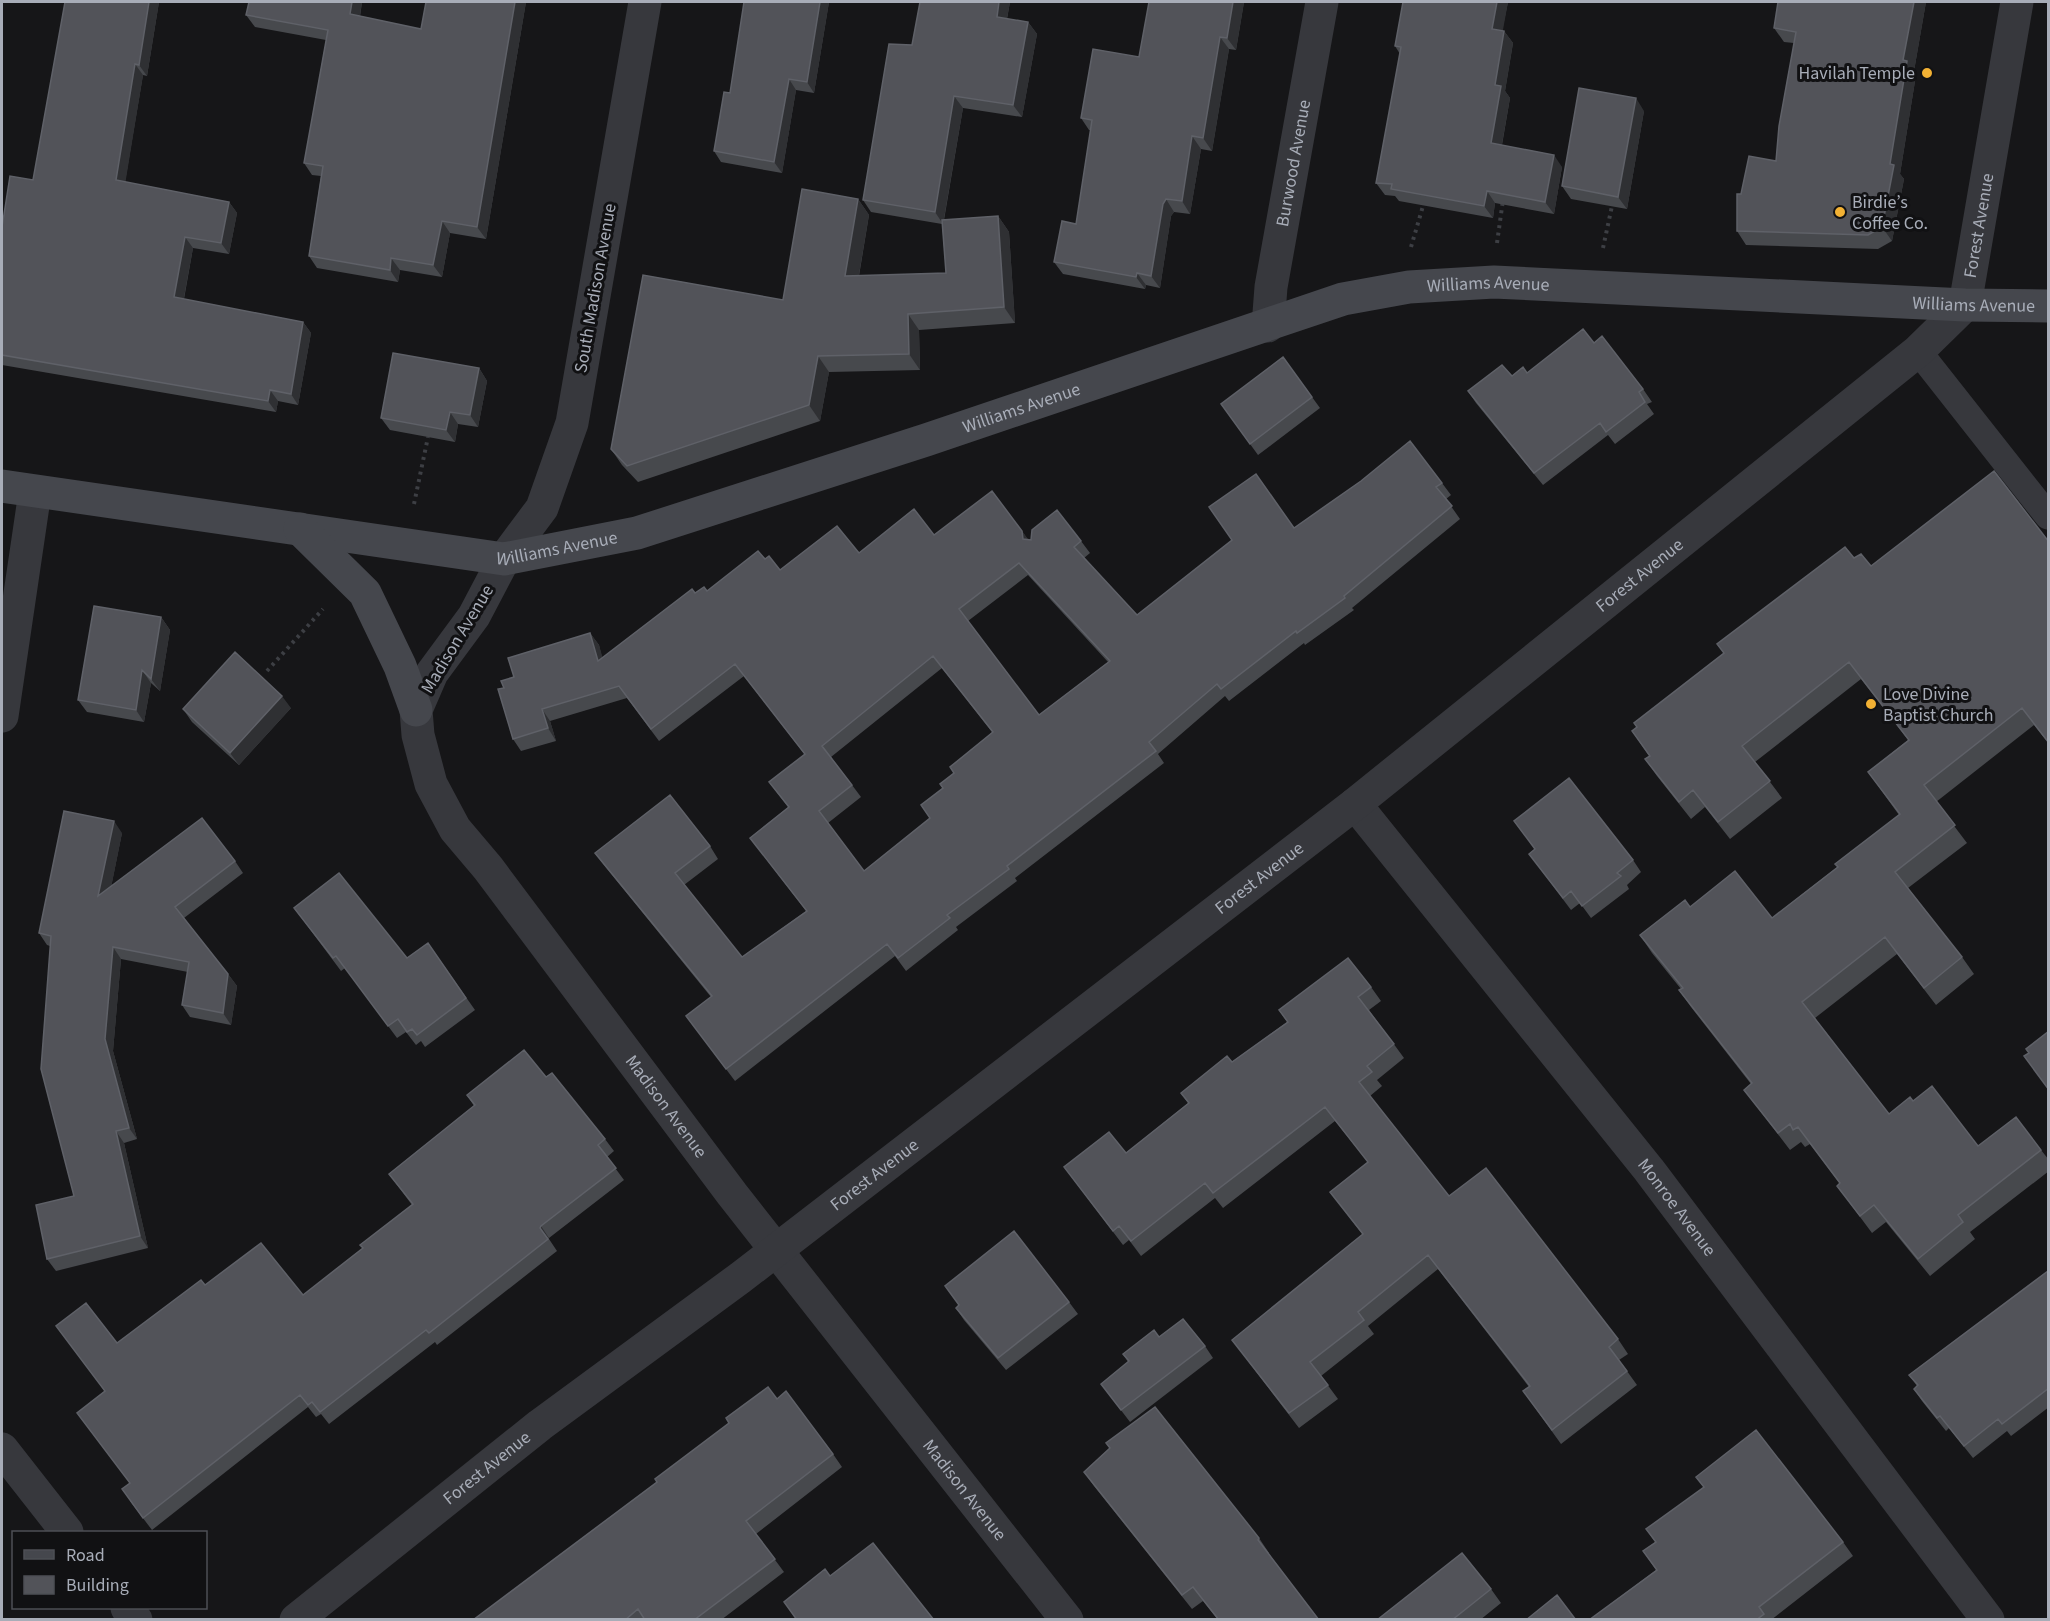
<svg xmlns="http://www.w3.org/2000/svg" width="2050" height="1621" font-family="'Source Sans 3',sans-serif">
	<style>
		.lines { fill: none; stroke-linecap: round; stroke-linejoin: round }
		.path { stroke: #3d3f44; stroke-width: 4; stroke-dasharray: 3 4.5; stroke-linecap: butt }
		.lane { stroke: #37383d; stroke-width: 27 }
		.street { stroke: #37383d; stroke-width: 33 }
		.secondary { stroke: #45474d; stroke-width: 33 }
		.wall { fill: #47494d; fill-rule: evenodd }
		.shaded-wall { fill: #2f3033 }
		.building { fill: #525359; stroke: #5f6168; stroke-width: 1.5; fill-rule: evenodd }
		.poi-dot { fill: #f2b134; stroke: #111113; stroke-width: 2 }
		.labels { text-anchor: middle; stroke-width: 6; stroke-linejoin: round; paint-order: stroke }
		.poi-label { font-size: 18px; fill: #a8adb8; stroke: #111113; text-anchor: start }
		.street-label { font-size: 18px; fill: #a8adb8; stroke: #111113 }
	</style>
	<rect width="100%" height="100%" fill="#161618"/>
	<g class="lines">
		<!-- path -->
		<path class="path" d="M1497,243l6,-43
			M1411,247l12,-41
			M1603,248l9,-42
			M414,504l14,-67
			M267,671l56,-62"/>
		<!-- lane -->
		<path class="lane" d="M1918,351l130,165"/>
		<!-- street -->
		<g class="street">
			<path id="s1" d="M645,2l-73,421 -30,85 -38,51 -30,57 -42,57 -16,37 2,25 13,49 24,45 33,39 244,326 335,426"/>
			<path id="s2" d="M1268,326l3,-39 51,-285"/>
			<path d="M2,716l33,-224"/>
			<path id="s3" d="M1355,804l294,366 339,450"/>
			<path d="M2,1449l65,83"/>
			<path d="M127,1608l9,12"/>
			<path id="s4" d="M296,1620l244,-195 200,-147 615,-474 563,-453 47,-46 52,-303"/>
		</g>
		<!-- secondary -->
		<g class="secondary">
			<path id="s5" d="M2,486l502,73 133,-26 289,-93 417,-141 66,-12 85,-5 471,23 83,1"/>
			<path d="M300,529l65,64 35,73 16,44"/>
		</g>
	</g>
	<!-- wall -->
	<path class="wall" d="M65,2h94l-12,74 -4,-1 -18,107 104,20 8,11 -8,41 -36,-6 -9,51 119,23 8,11 -13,72 -20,-4 -2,11 -274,-47v-138l31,-47z
		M249,2h113l-2,15 61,12 5,-27h100l-40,237 -36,-6 -8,44 -42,-7 -2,12 -81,-14 -8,-12 12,-80 -9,-1 -8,-12 22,-123 -71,-13 -9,-12z
		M829,2l-15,91 -18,-3 -14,83 -61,-11 -7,-11 16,-58z
		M920,2h90l-3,17 21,3 9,12 -15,83 -59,-9 -19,112 54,-4 11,16 6,91 -96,7 1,40 -91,2 -9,49 -182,61 -16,-17 -11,-16 172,-149 75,-101 11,16 -10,61 87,-3 -4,-49 -71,-12 -8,-12 49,-155z
		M1244,2l-8,48 -7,-1 -17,102 -11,-2 -11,65 -16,-2 -3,4 -11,72 -14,-3 -1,4 -82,-15 -9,-12 22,-38 15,-94h-2l-8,-12 58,-61z
		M1403,2h105l-6,29h2l9,12 -8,48 5,7 -8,47 60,22 -8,47 -59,-11 -2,15 -94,-17 -4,-5 -10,-1 -9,-12 24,-129 -5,-8z
		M1778,2h148l-12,69 2,4 -16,99 4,5 -12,62 -14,8 -132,-4 -9,-14 4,-37 35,-33 18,-118 -10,-1 -10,-14z
		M1644,111l-17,98 -56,-10 -9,-13z
		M1594,343l49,46 9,13 -5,2 7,10 -39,30 -7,-9 -65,50 -67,-82 -8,-12 59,-18z
		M479,368l8,13 -9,46 -20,-3 -3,18 -65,-12 -9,-12z
		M1312,397l8,11 -62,47 -37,-51z
		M1442,483l9,12 -5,4 14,20 -108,89 2,2 -49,35 -1,-2 -75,58 -4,-5 -67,58 6,9 -149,115 2,3 -61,46 2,3 -52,41 -11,-15 -160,125 -49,-65 25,-19 -107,-132 -9,-12 115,-7 8,13 -34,26 58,72 64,-46 -56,-73 38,-31 -19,-25 36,-27 -61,-79 -85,65 -32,-43 -77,23 6,20 -35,10 -8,-12 -9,-51 10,-11 76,-44 9,12 3,13 93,-65 12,-2 58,-32 15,11 79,-17 75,-18 88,-4 6,9 53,1 9,12 -6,5 53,57 157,-87zM1028,575l80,87 -69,53 -71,-94zM942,668l50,64 -38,41 -11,15 -22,17 9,13 -66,53 -36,-48 33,-26 -30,-40z
		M2049,542v202l-15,-19 -98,77 31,41 -59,45 54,69 12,17 -38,31 -39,-51 -82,64 74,96 24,-13 65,45 63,4 8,10v11l-79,61 5,7 -45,37 -44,-54 -14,11 -35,-47 3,-2 -30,-40 -5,3 -4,-5 -11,8 -46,-60 7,-6 -60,-77 -12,-17 2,-1 -29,-36 -12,-18 50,-28 82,11 65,-51 62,-52 -31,-43 40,-32 -47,-61 -106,83 27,36 -52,41 -25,-32 -14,12 -34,-43 -12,-17 4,-3 -17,-25 92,-78 -7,-9 137,-86 17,8z
		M161,617l9,13 -10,61 -9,-8 -7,39 -57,-10 -9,-12z
		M291,708l-52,57 -47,-43 -9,-13z
		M1514,821l119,39 8,12 -14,13 2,4 -38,29 -11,-15 -9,7 -42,-56 6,-5z
		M122,833l-11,54 124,-26 8,12 -59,45 44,56 9,12 -6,39 -41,-8 -8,-12 6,-33 -67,-13 -8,92 24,88 -13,4 24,105 -92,23 -9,-12 27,-63 -24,-250 -3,-1 -8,-12z
		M294,908l113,50 21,-15 47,67 -50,37 -4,-6 -5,4 -10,-13 -9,6 -52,-70 -4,3z
		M1371,987l10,14 -12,9 35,48 -27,22 5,6 -12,10 79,100 169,143 10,15 -9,6 18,25 -76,59 -38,-53 6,-4 -91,-118 -70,57 6,8 -53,42 17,23 -39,29 -67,-88 131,-105 -33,-43 38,-30 -33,-41 -112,87 -8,-10 -74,58 -12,-16 -6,5 -59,-78 62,-14 62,-50 -7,-10 51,-31 55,-40 -8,-12z
		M546,1077l59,62 9,12 -7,6 17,23 -75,58v1l8,12 -120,94 -2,-3 -106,82 -8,-10 -5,3 -8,-10 -156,123 -22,-29v-18l-53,-70 28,-22 -49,-65 61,17 88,-58 98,10 60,-47 49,-43 -23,-31 85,-68 -7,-11z
		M2049,1271v136l-38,29 -4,-5 -34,27 -24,-30 -3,3 -24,-30 -8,-12 3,-3 -8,-11z
		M1069,1302l9,12 -72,56 -42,-50 -8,-12 3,-3z
		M1159,1337l46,9 8,12 -83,64 -29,-38 27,-22 -5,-8z
		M777,1399l56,55 9,13 -86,67 28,38 -63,48h-248z
		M1106,1443l153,95 10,15h-1l51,67h-101l-15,-19 -11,8 -98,-123 -10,-14 26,-24z
		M1646,1529l197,13 10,14 -82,64h-182l67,-50 -13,-19 12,-9z
		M1491,1589l10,14 -21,17h-103z"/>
	<!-- shaded-wall -->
	<path class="shaded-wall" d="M149,2h10l-12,74 -8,-11z
		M352,2h10l-4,25 -8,-13z
		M515,2h11l-40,237 -9,-12z
		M820,2h9l-15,91 -7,-11z
		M999,2h11l-5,27 -8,-12z
		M1233,2h11l-8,48 -9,-12z
		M1497,2h11l-7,39 -9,-12z
		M1914,2h12l-12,69 2,4 -16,99 4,5 -12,62 -10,-14 21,-167z
		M1028,22l9,12 -15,83 -9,-12z
		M1504,31l9,12 -8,48 5,7 -10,57 -9,-12 4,-58z
		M1220,37l9,12 -17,102 -9,-13z
		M135,64l8,11 -19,116 -8,-11z
		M789,79l7,11 -14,83 -8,-11z
		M954,96l9,12 -20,116 -8,-12z
		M1636,98l8,13 -17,98 -9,-12z
		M1192,136l9,13 -11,65 -8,-13z
		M1554,155l8,12 -8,47 -9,-12z
		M1487,191l8,12 -2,15 -9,-12z
		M858,199l11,16 -13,77 -11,-16z
		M1166,199l8,13 -3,4 -11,72 -9,-12 12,-72z
		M229,202l8,11 -8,41 -8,-11z
		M998,216l11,16 6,91 -11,-16z
		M442,221l8,12 -8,44 -9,-12z
		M185,237l8,11 -11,60 -8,-11z
		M391,258l9,12 -2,12 -8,-12z
		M1137,273l9,12 -1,4 -9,-12z
		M908,314l11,16 1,40 -11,-16z
		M303,322l8,11 -13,72 -7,-11z
		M818,356l11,16 -9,49 -11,-16z
		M479,368l8,13 -9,46 -8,-12z
		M270,390l8,11 -2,11 -8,-11z
		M450,412l8,12 -3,18 -9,-12z
		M1022,531l9,12 -8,-4z
		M161,617l9,13 -10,61 -9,-12z
		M590,633l9,12 8,28 -9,-12z
		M142,670l9,13 -7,39 -8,-12z
		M282,696l9,12 -52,57 -9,-12z
		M542,709l8,12 6,20 -8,-13z
		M114,821l8,12 -15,75 -9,-12z
		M113,947l8,12 -8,92 24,88 -8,-11 -24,-89z
		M228,974l9,12 -6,39 -8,-12z
		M116,1131l8,12 24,105 -8,-12z
		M541,1226l8,12v1l-9,-11z"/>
	<!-- building -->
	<path class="building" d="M65,2h84l-10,63 -4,-1 -19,116 113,22 -8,41 -36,-6 -11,60 129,25 -12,72 -21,-4 -2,11 -266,-46v-128l8,-51 23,4z
		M249,2h103l-2,12 71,15 5,-27h89l-38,225 -35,-6 -9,44 -42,-7 -1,12 -81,-14 14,-90 -19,-3 24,-133 -82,-15z
		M744,2h76l-13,80 -18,-3 -15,83 -60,-11 10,-59 6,1z
		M920,2h79l-2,15 31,5 -15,83 -59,-9 -19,116 -72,-12 26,-156 23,1z
		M1149,2h84l-6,36 -7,-1 -17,101 -11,-2 -10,65 -16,-2 -3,5 -12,72 -14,-3 -1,4 -82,-15 8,-41 14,3 16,-104 -11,-2 12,-69 46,8z
		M1403,2h94l-5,27 12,2 -9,54 6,1 -10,57 63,12 -9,47 -58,-11 -3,15 -93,-17 1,-5 -16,-1 25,-136 -6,-1z
		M1778,2h136l-11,58 4,1 -17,103 4,1 -12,62 -14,8 -131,-4v-37h4l8,-38 27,5 3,-35 17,-94 -22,-4z
		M1579,88l57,10 -18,99 -56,-11z
		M802,189l56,10 -13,77 101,-3 -4,-53 56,-4 6,91 -96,7 1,40 -91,2 -9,49 -182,61 -16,-17 32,-174 140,25z
		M1583,329l11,14 8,-7 41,53 -4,3 6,10 -39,30 -6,-9 -66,50 -66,-82 34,-26 10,11 11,-9 4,6z
		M393,353l86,15 -9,47 -20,-3 -4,18 -65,-12z
		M1283,357l29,40 -62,47 -29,-40z
		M1410,441l32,42 -6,4 16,19 -108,90 1,2 -48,35 -1,-2 -75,58 -4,-5 -68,58 7,9 -149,115 2,3 -62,46 3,3 -52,40 -11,-14 -161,125 -40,-53 26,-20 -117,-143 75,-58 40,51 -35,27 67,84 65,-46 -57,-73 39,-31 -20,-25 36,-28 -70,-90 -84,65 -32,-43 -77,23 6,19 -35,11 -15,-50 6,-1 -3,-7 13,-4 -6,-19 82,-25 8,28 94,-72 3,4 9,-6 3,4 51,-40 7,8 4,-3 11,14 57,-44 22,27 55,-44 20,26 58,-44 30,40 1,8 8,1 1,-10 25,-20 24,31 -7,6 63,68 95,-75 -23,-33 47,-33 38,54 67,-47zM1019,563l91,98 -71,54 -80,-106zM933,656l60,76 -43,35 4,6 -14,11 3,4 -22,17 9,13 -66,53 -45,-60 33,-26 -30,-39z
		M1994,471l55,71v201l-27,-35 -98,77 31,40 -60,47 67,85 -38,31 -39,-51 -83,65 87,112 21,-17 3,4 19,-15 46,60 38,-29 25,33 -83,65 5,7 -45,37 -44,-54 -14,11 -23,-30 3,-3 -42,-56 -5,3 -3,-6 -12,9 -34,-43 8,-7 -73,-93 4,-2 -43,-53 45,-35 5,7 45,-36 37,47 66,-51 -3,-3 65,-50 -32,-42 41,-32 -60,-78 -107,84 28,35 -52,41 -25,-32 -14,12 -34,-43 5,-3 -18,-25 5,-4 -3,-4 90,-70 -7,-9 128,-97 9,11 7,-4 10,12z
		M94,606l67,11 -10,62 -9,-9 -6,40 -58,-10z
		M235,652l47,44 -52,57 -47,-44z
		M1569,778l64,82 -16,13 4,3 -39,30 -11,-15 -8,7 -34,-44 6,-5 -21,-28z
		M64,811l50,10 -16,75 104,-78 33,43 -60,46 53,67 -5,39 -41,-8 7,-43 -76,-15 -8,92 24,89 -13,3 24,105 -93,23 -11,-54 38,-9 -33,-127 10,-133 -12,-3z
		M339,873l68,85 21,-15 38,55 -49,37 -5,-6 -5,3 -9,-13 -10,7 -52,-70 -3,2 -39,-50z
		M1348,958l23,29 -13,10 36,47 -27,22 5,6 -13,10 90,114 37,-28 132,171 -9,8 18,24 -75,59 -29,-39 7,-5 -102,-131 -70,57 6,8 -54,42 18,23 -39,28 -57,-73 131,-106 -33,-42 38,-30 -43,-55 -112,86 -8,-10 -74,58 -12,-15 -6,5 -49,-64 45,-35 17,21 63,-50 -8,-10 46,-37 5,6 56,-40 -9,-12z
		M2049,1031v59l-25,-34 5,-3 -3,-4z
		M524,1050l22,27 6,-4 53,66 -7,6 18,23 -75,58 -1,2 8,11 -119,94 -3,-3 -106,82 -8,-10 -4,3 -8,-10 -157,123 -21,-29 8,-6 -53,-70 28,-22 -49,-65 30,-23 31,40 84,-63 4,5 56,-42 42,52 60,-47 -3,-3 53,-41 -24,-30 86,-69 -8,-10z
		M1014,1231l55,71 -71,56 -42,-50 3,-3 -14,-19z
		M2048,1271l1,117 -47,36 -4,-5 -34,27 -24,-30 -3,2 -23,-29 4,-4 -9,-10z
		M1183,1319l22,27 -84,64 -20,-26 28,-23 -6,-7 31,-24 5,7z
		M768,1387l9,12 9,-8 47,63 -87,67 29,38 -81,61h-49l-7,-11 -13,11h-152l184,-138 -2,-3 74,-56 -3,-5z
		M1155,1407l104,131 -1,2 61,80h-100l-26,-33 -11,8 -98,-123 26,-24 -4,-5z
		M1756,1430l87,112 -84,65 5,7 -8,6h-167l68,-50 -14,-19 13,-9 -10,-13 58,-42 -8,-10z
		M873,1543l61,77h-137l-13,-18 41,-33 5,7z
		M1462,1553l29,36 -39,31h-75z
		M1557,1595l19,25h-50z"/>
	<!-- markers -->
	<g class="poi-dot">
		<circle cx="1927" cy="73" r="6"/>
		<circle cx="1840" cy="212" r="6"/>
		<circle cx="1871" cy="704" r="6"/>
	</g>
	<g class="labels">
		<!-- poi labels -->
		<g class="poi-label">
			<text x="1915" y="79" text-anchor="end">Havilah Temple</text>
			<text x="1852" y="208">Birdie’s<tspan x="1852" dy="21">Coffee Co.</tspan></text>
			<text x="1883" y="700">Love Divine<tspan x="1883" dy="21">Baptist Church</tspan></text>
		</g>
		<!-- street labels -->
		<g class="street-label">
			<text dy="6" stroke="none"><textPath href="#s2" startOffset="165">Burwood Avenue</textPath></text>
			<text dy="6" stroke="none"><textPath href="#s4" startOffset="2206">Forest Avenue</textPath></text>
			<text dy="6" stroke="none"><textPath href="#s5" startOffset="1533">Williams Avenue</textPath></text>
			<text transform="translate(595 288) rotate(-80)" y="6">South Madison Avenue</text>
			<text dy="6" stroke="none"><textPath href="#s5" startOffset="2019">Williams Avenue</textPath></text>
			<text dy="6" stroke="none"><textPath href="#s5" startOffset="1047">Williams Avenue</textPath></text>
			<text dy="6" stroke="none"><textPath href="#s5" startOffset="561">Williams Avenue</textPath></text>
			<text dy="6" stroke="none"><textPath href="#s4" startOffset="1702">Forest Avenue</textPath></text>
			<text transform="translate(457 639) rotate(-59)" y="6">Madison Avenue</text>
			<text dy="6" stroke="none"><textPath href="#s4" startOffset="1216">Forest Avenue</textPath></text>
			<text dy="6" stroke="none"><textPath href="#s1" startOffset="1232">Madison Avenue</textPath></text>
			<text dy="6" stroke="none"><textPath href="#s4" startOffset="730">Forest Avenue</textPath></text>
			<text dy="6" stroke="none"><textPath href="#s3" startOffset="516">Monroe Avenue</textPath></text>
			<text dy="6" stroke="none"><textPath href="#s4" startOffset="244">Forest Avenue</textPath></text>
			<text dy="6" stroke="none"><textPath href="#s1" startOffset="1718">Madison Avenue</textPath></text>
		</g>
	</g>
	<!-- border -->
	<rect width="2050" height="1621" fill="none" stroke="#a8adb8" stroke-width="6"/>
	<!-- legend -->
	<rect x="12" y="1531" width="195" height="78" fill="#111113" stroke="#4d4f55" stroke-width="1.5"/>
	<rect x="24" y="1550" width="30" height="9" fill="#45474d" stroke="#4d4f55" stroke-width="1.5"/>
	<text x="66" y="1561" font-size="18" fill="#a8adb8">Road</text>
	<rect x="24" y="1576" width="30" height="18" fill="#525359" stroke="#4d4f55" stroke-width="1.5"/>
	<text x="66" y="1591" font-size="18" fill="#a8adb8">Building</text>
</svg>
